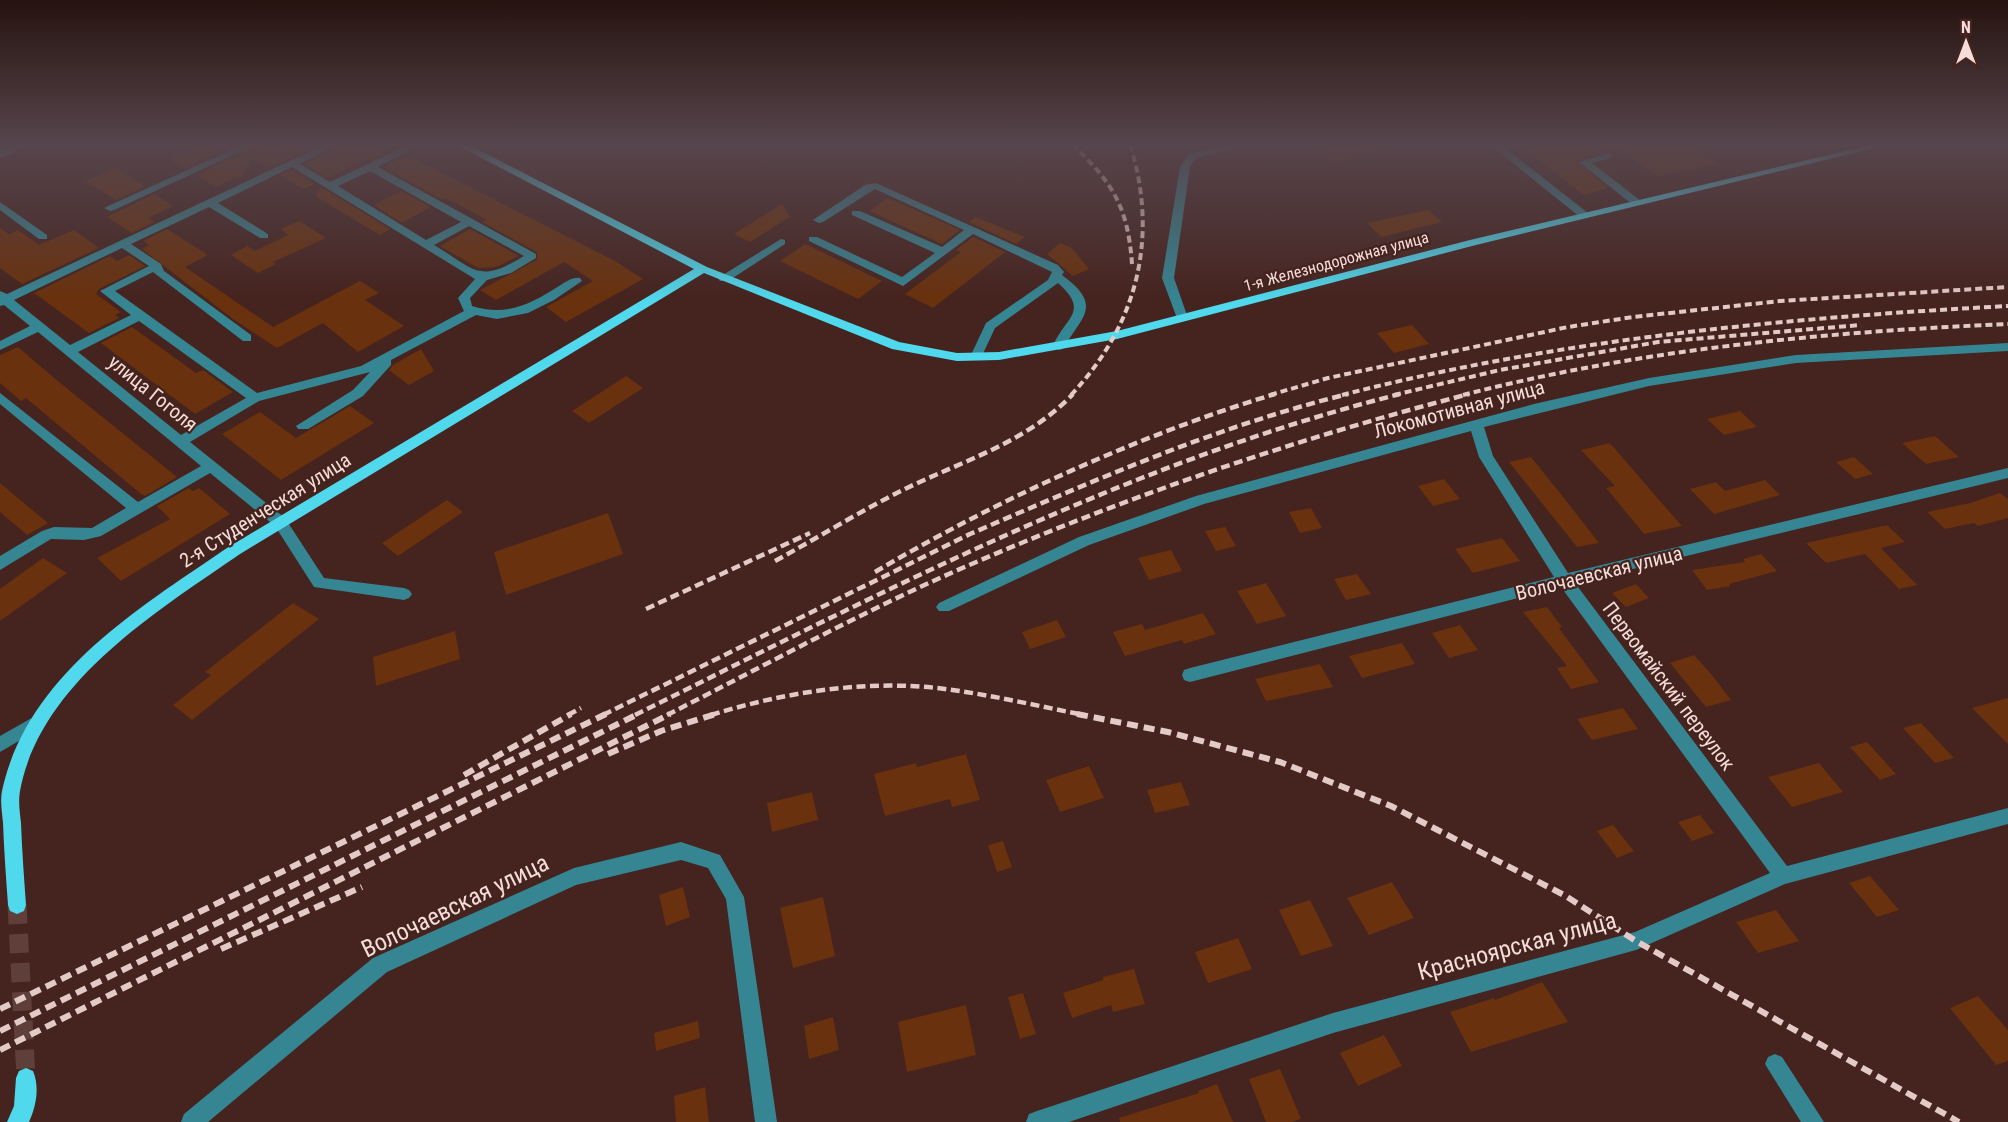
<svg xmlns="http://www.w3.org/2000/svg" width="2008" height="1122" font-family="'Roboto Condensed',sans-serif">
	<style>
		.building { fill: #69310d }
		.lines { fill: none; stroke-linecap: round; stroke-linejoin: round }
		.major-tunnel { stroke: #5f3f3a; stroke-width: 19; stroke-dasharray: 19 10; stroke-linecap: butt }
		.minor { fill: #368592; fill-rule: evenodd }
		.major { fill: #50d8ed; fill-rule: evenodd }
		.rail-far2 { stroke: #e3cac6; stroke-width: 4; stroke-dasharray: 7 4; stroke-linecap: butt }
		.rail-far1 { stroke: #e3cac6; stroke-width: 4.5; stroke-dasharray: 9 4.5; stroke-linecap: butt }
		.rail { stroke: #e3cac6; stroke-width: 6; stroke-dasharray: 11 6; stroke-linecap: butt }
		.labels { text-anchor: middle; stroke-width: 4.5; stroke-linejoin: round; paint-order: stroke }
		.far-street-label { font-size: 16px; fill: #f5ddd9; stroke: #45231e }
		.street-label { font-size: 20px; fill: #f5ddd9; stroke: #45231e }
		.near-street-label { font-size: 24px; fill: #f5ddd9; stroke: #45231e }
	</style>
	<rect width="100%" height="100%" fill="#45231e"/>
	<!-- building -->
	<path class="building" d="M218,144h21l-54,24 -16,-9 31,-14 7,4z
		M259,144h63l-53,24 -17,-9 -12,20 -4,-2 -20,10 -20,-12z
		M340,144h59l-6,3 3,1 -26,12 -3,-1 -40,19 -22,-14z
		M1337,144h44l1,6 -49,12 -15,-14z
		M1558,144h130l31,20 -62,12 -36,-26 -15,1 -29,10 31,27 -24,7 -58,-44z
		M407,155l208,106 28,18 -77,43 -20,-15 47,-26 -29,-19 -68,38 -16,-10 57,-30v-8l-55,-30 5,-2 -41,-22 -3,2 -60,-33z
		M115,168l27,16 2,3 -28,13 -31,-19z
		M292,170l23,14 -12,5 -23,-14z
		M321,187l69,42 -10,6 -65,-39z
		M401,191l29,16 -28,16 -28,-18z
		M154,194l19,12 -25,12 7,4 -23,11 -25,-16z
		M888,198l72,32 -18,14 -73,-33z
		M782,204l8,13 -40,25 -16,-8z
		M1428,210l14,12 -61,15 -14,-14z
		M976,217l49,20 -9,7 -47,-22z
		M299,221l27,17 -53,24 3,2 -18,9 -27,-18 16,-9 8,5 33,-16 -7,-6z
		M0,228l9,6 9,-4 21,15 35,-15 25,18 -77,36 -22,-16z
		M167,229l41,26 -23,12 88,60 87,-46 19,12 -14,7 39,26 -46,26 -35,-29 -46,25 -44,-29 -91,-70 7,-4 -6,-4z
		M470,229l49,27 -23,11 -18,1 -38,-22z
		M973,237l32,15 -72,56 -28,-14 56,-42 -5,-2z
		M1060,243l12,5 17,21 -16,7 -26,-22z
		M805,244l77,37 -24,18 -78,-38z
		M129,255l16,11 -46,23 -3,5 25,18 -6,3 4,3 -30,15 -55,-40 76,-37 7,5z
		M1412,325l17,19 -35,9 -17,-20z
		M132,327l64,46 7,-3 30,22 -38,22 -94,-71z
		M18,347l41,35 118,95 -32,19 -4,-2 -115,-96 -5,3 -21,-18v-28z
		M421,349l13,22 -25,14 -20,-15 4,-5z
		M626,376l17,12 -54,35 -17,-12z
		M350,406l24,17 -93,57 -59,-46 38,-22 36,26z
		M1740,411l17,16 -33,8 -17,-16z
		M1935,436l24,21 -33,7 -24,-21z
		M1610,443l50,58 22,25 -38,8 -38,-46 9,-2 -34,-36z
		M1531,457l33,41 35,45 -22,4 -68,-85z
		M1854,457l19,17 -18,5 -19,-17z
		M1444,479l16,20 -27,7 -15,-20z
		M1765,480l15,15 -66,19 -24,-25 26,-7 9,9z
		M0,483l48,40 -21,12 -27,-23z
		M189,488l4,3 6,-3 31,26 -109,67 -24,-23 73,-39 -13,-13z
		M2000,493l8,6v19l-30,8 -4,-3 -29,6 -18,-17 43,-9z
		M447,500l16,12 -65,44 -16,-13z
		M1311,508l11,20 -22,5 -11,-21z
		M608,513l15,41 -117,41 -12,-43z
		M1887,525l18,17 -24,6 36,37 -18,4 -34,-35 -39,9 -20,-20z
		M1225,527l11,19 -20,5 -11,-20z
		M1502,538l18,23 -47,12 -18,-24z
		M1171,550l11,21 -33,9 -11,-22z
		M1761,554l16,17 -48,13 2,2 -24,4 -15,-20 53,-8 -2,-3z
		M43,558l24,15 -67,48v-32z
		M1357,574l14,20 -25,6 -12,-21z
		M1266,583l20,33 -29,8 -20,-33z
		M1636,584l13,14 -23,9 -14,-14z
		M293,603l26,16 -127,101 -19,-15 38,-30 -6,-3z
		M1547,607l15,20 -3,1 40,54 -28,7 -14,-21 10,-2 -44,-54z
		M1203,613l13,21 -32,10 -2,-4 -57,16 -12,-24 29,-8 3,6z
		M1057,620l9,17 -36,12 -8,-17z
		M1460,625l18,25 -29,8 -17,-25z
		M455,631l5,28 -84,27 -3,-29z
		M1402,643l13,21 -53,14 -13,-22z
		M1694,655l18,20 19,25 -25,7 -36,-44z
		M1320,664l13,23 -67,14 -11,-22z
		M2008,698v46l-36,-36z
		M1623,708l15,21 -46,11 -15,-21z
		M1921,723l33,35 -19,5 -32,-35z
		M1867,742l29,32 -16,6 -30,-33z
		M966,754l14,46 -28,7 -2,-8 -65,17 -11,-42 42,-11 1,4z
		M1819,763l24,29 -51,15 -24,-30z
		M1089,766l15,32 -44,14 -14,-32z
		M1181,782l9,23 -35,8 -8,-23z
		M812,792l6,28 -46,12 -5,-29z
		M1700,815l14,18 -22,8 -14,-19z
		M1613,825l21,26 -17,7 -20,-27z
		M1003,841l9,26 -15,5 -9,-27z
		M1870,876l29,34 -22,7 -28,-34z
		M1392,882l22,36 -45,17 -22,-37z
		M683,887l7,30 -24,9 -7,-31z
		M823,897l12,59 -42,12 -13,-60z
		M1310,900l23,46 -32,10 -22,-46z
		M1776,910l23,31 -41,12 -22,-31z
		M1238,938l14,31 -44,14 -13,-31z
		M1134,969l11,35 -32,8 -2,-7 -39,13 -9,-25 40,-13v-3z
		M1542,982l26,40 -97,30 -21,-40 44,-14 1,2z
		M1023,993l13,41 -16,5 -12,-42z
		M1978,996l30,34v31l-12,4 -46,-57z
		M966,1005l10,50 -69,17 -9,-50z
		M833,1017l6,33 -30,9 -5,-33z
		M698,1021l2,17 -44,13 -2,-18z
		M1384,1035l18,31 -44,20 -18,-33z
		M1280,1069l21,50 -9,3h-26l-17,-43z
		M1217,1084l16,38h-113l-1,-4 80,-25 -1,-2z
		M705,1087l4,35h-33l-2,-26z"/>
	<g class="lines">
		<!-- major-tunnel -->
		<path class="major-tunnel" d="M17,905l9,173"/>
		<!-- minor -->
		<path class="minor" d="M19,144h13l-32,14v-7z
			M244,144h13l-143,66 -4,1 -6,-3z
			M326,144h12l-38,20 30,18 80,-38h12l-44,23 158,87v4l-25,15 -24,7 -17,18 2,8c34,11 59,-2 87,-20 7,-4 13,-9 21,-8l2,3 -28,19 -26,13 -31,6 -21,-4 -85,45v5l-28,31 -55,33h-10l-2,-3 57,-36 17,-18 -111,29 -69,41 95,76 39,60 80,10 5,2 3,4 -3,4 -5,2 -90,-13 -39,-61 -65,-53 -109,63 -17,4 -33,-1 -51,31v-14l42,-25 12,-4 38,1 34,-20 -126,-104v-11l138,109 63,-36 -163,-134 -38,18v-9l30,-15 -26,-21 -4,1v-15l7,3zM292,167l183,112 -17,19 6,13 -103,55 -104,27 -142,-102 38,-19 90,69h8v-6l-87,-64 -3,-7 -30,-20 78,-37 51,31h8v-4l-50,-31zM370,171l91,51 -35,18 -88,-54zM469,226l55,30c-46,28 -48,14 -90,-11zM122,248l27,18 -49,25 31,24 -61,30 -56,-45zM139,321l107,77 -65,37 -103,-83z
			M1238,144h18l-60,14 -6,9 -16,111 14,40 -6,4 -4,-1 -16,-43 18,-111 8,-13z
			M1489,144h11l88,69v4h-8z
			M1607,153l4,1v4l-19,5 49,38v4h-8l-54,-43z
			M876,183l182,82 6,7 -2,3c42,31 20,41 1,74l-4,1 -6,-4c11,-28 38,-34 5,-63l-63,45 -15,32h-8l-2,-3 16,-34 62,-43 4,-8 -79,-38 -70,52 -94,-45v-4h8l85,40 33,-24 -83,-38v-4h8l82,36 22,-17 -89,-41 -52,33 -4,1 -6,-3 52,-35z
			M0,202l47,33v4h-8l-39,-29z
			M781,239l4,1v4l-57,37h-8l-2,-3z
			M2008,343v8l-212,12 -147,23 -165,41 9,29 75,117 440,-105v10l-433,105 212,283 221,-58v16l-223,60 -149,66 -303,83 -264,89h-43l3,-8 8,-3 296,-98 302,-81 135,-59 -209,-286 -371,95 -6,-2 -2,-5 2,-5 6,-2 364,-91 -75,-120 -8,-26 -267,73 -115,41 -140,66h-10l-3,-4 3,-4 140,-66 117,-41 338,-92 115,-26 147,-23z
			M37,715l6,2 2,5 -2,5 -43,25v-16z
			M681,842l39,13 24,42 33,225h-22l-29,-223 -18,-31 -27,-8 -105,25 -189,87 -179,150h-27l3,-8 189,-156 201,-90z
			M1775,1054l7,3 42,65h-23l-36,-58 3,-7z"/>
		<!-- major -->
		<path class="major" d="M455,144h12l240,123 192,75 58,11 42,-1 118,-21 353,-91 405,-96h16l-419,102 -355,93 -118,21 -42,1 -65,-12 -188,-76 -464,281c-84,58 -200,129 -220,237 -2,11 0,22 1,32 1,27 3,55 5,82l-2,6 -7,3 -7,-3 -2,-6c-2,-27 -4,-55 -5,-82 -1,-11 -3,-22 -1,-32 25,-116 137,-183 228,-245l464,-277z
			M26,1068l7,3c7,16 3,36 -4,51h-22l7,-16 2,-28 3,-7z"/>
		<!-- rail-far2 -->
		<path class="rail-far2" d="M1072,144c41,39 56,63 60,120
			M1071,395c67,-71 88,-158 59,-251
			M1270,395l58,-17 240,-51 65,-10 147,-16 228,-14
			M1342,395c218,-56 441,-77 666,-89
			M1394,395l106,-25 158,-28 203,-17
			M1463,395c179,-46 361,-63 545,-71"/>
		<!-- rail-far1 -->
		<path class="rail-far1" d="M775,561c44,-24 87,-51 132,-73 58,-28 120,-46 166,-94
			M875,572c122,-72 264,-137 400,-178
			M646,609l164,-76
			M568,715l13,-7
			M603,715l367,-181c123,-53 247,-108 378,-140
			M635,715c248,-123 494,-253 765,-321
			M667,715c91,-46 182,-96 275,-138 171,-76 346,-136 527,-183
			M711,715c74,-23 157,-36 234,-26 47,6 93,17 139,26"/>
		<!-- rail -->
		<path class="rail" d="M1077,714l91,18 112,30 111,44 173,89 72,46 323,181
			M608,754l53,-23 55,-17
			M464,775l107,-61
			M221,949l141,-62
			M0,1009l606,-295
			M0,1031l638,-317
			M0,1050l670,-336"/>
	</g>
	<!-- sky -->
	<linearGradient id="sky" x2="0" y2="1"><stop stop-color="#261310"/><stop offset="0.48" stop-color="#56454c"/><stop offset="1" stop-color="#56454c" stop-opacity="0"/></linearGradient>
	<rect width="2008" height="301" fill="url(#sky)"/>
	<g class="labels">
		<!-- far-street labels -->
		<g class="far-street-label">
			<text transform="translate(1336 261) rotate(-15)" y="6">1-я Железнодорожная улица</text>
		</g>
		<!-- street labels -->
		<g class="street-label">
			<text transform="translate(153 393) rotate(39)" y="7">улица Гоголя</text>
			<text transform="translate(1459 409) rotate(-15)" y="7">Локомотивная улица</text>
			<text transform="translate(265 510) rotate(-32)" y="7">2-я Студенческая улица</text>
			<text transform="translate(1599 573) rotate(-14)" y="7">Волочаевская улица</text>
			<text transform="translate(1669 686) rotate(53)" y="7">Первомайский переулок</text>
		</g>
		<!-- near-street labels -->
		<g class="near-street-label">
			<text transform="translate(455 906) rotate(-26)" y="8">Волочаевская улица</text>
			<text transform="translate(1517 946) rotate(-15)" y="8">Красноярская улица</text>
		</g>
	</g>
	<!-- north arrow -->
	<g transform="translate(1966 42)" stroke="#45231e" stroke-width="4.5" paint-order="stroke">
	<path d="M0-4.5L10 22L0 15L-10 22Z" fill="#f5ddd9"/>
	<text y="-9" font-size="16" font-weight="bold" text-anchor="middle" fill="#f5ddd9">N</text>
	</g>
</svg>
